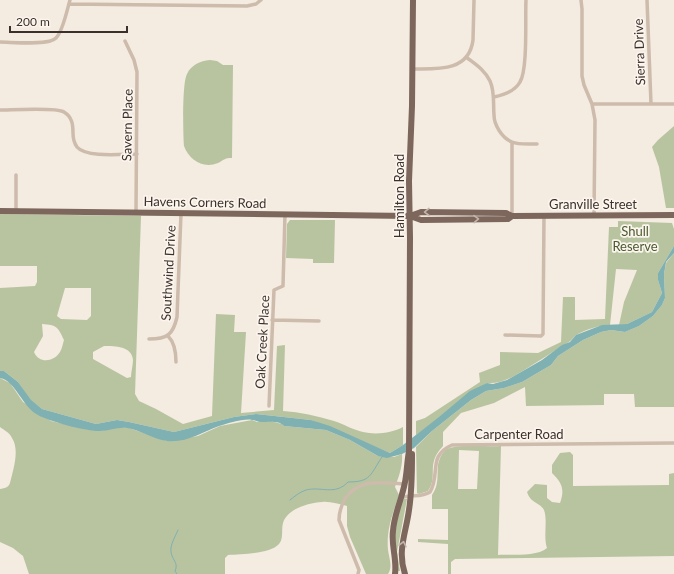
<svg xmlns="http://www.w3.org/2000/svg" width="674" height="574" font-family="Lato,sans-serif">
	<style>
		.green { fill: #b8c4a0; fill-rule: evenodd }
		.water { fill: #7fb0b2 }
		.lines { fill: none; stroke-linecap: round; stroke-linejoin: round }
		.stream { stroke: #7fb0b2; stroke-width: 1 }
		.minor { stroke: #cdbbac; stroke-width: 3.5 }
		.primary { stroke: #7d675c; stroke-width: 6 }
		.oneway { stroke: #c2b5ac }
		.labels { text-anchor: middle; stroke-width: 3.5; stroke-linejoin: round; paint-order: stroke }
		.street-label { font-size: 13px; fill: #3b302b; stroke: #fbf5ee }
		.park-label { font-size: 13px; fill: #4a5a2e; stroke: #fbf5ee }
	</style>
	<rect width="100%" height="100%" fill="#f4ebe1"/>
	<!-- green -->
	<path class="green" d="M210,60l7,1 6,4h10l-1,93c-8,0 -8,2 -14,5 -15,6 -29,-3 -34,-17 -1,-12 -2,-63 3,-72 4,-9 13,-13 23,-14z
		M674,126v82h-8l-7,-41 -7,-20 6,-7z
		M0,214l141,2 -6,178 4,7 17,8 27,15 29,-8 4,-102 19,1 -1,17h12l-5,81 33,-3 3,-64 8,-1 -2,66c17,1 34,5 51,10 10,3 19,9 29,11 13,3 29,1 40,-5v18l-13,8 -79,-33 -55,-6 -22,3 -60,15 -45,-10 -12,-2 -21,4 -54,-15 -12,-9 -12,-18 -14,-11h-4v-83l35,-2 2,-4v-16h-37zM65,288h26v28l-4,4 -26,-1 -4,-3zM42,324c15,1 16,3 22,16 -1,3 -2,9 -4,12 -6,10 -21,12 -26,0l9,-16zM104,346c11,0 28,0 29,14 0,5 -2,12 -2,17l-4,1 -34,-19v-7z
		M290,220h45l-1,43h-21v-4l-27,-1 1,-34z
		M618,221l54,2 2,6v17l-16,27v7l4,13 -10,19 -25,12 -8,1 5,-23 13,-32 -21,-1 -6,56c-10,0 -23,4 -32,9 -4,2 -6,6 -9,8 -16,9 -31,20 -48,30 -10,6 -21,12 -34,11l-71,52v-14l9,-3 55,-36 -1,-9 21,-8v-13l38,1 23,-11 2,-45h12v23l30,-1 4,-92h9z
		M674,253v154h-39l-1,-13h-30v11l-78,1 -1,-19 -31,16 -33,10 -18,19v14c-18,19 -4,29 -15,45l-9,3 -2,-1 -1,-46 16,-16 39,-31 15,-9 18,-3 18,-6 29,-17 7,-9 25,-16 18,-8 10,-2 14,2 14,-6 14,-10 9,-11 3,-7 -1,-24 2,-11z
		M0,378l10,5 13,19 28,19 34,8 14,2 20,-4 10,1 38,13 31,-5 22,-10 32,-6 5,2 13,-1 12,3 2,2 42,4 24,10 28,16 16,1 8,-3c1,12 -3,22 -7,33l4,8c-6,18 -13,35 -11,55 1,8 5,17 0,24h-22l-16,-37 -3,-11v-20c-8,-2 -18,-5 -25,-4 -14,1 -35,7 -39,21 -2,7 1,15 -4,21 -9,10 -38,10 -51,11l-3,3v16h-196l-6,-18 -10,-8 -13,-6v-53c5,-1 8,-1 10,-6 3,-13 10,-33 2,-45 -2,-5 -8,-8 -12,-11z
		M501,446l-3,109c13,-1 39,2 49,-7 -4,-12 1,-27 -3,-38 -4,-8 -13,-6 -17,-18l8,-8 12,1v13l5,4 8,1c5,-14 2,-20 -8,-30v-8l8,-12 10,-1 3,3v31l96,-1v-11l5,-1v83l-219,3 -4,3v12h-3v-30l-30,-2v-3l30,1v-31h-16v-14c7,-10 5,-18 6,-30 1,-6 4,-13 9,-16 10,-5 42,-2 54,-3zM459,450l20,1 -2,38h-19z
		M404,499h3l-10,53 3,19h-4l-3,-35 8,-34z"/>
	<!-- water -->
	<path class="water" d="M674,246v7l-8,9 -2,12 1,24 -3,7 -9,11 -14,10 -14,6 -14,-2 -10,2 -18,8 -25,16 -7,9 -29,17 -18,6 -18,3 -15,9 -39,31 -18,17 -12,6 -15,4 -9,-2 -28,-16 -24,-10 -42,-4c-5,-6 -16,-4 -23,-4 -4,0 -5,-2 -9,-2 -7,-2 -26,4 -33,6 -17,6 -32,17 -52,15 -14,-2 -27,-11 -40,-13 -10,-1 -18,3 -27,3 -12,1 -52,-10 -62,-16 -16,-8 -22,-34 -38,-37v-7h4l14,11 13,18 11,9 54,15 21,-4 12,2 45,10 60,-15 22,-3 55,6 19,6 60,27 13,-8 36,-28 31,-26 17,-8 6,1 14,-4 35,-20 20,-15 8,-3 6,-7 26,-10 25,-1 25,-12 10,-19 -4,-13v-7z"/>
	<g class="lines">
		<!-- stream -->
		<path class="stream" d="M290,500c5,-4 10,-8 16,-10 15,-4 29,6 42,-8 23,0 22,-7 34,-25
			M177,574l-2,-3c4,-8 -3,-11 -4,-19 -1,-7 4,-15 7,-22"/>
		<!-- minor -->
		<path class="minor" d="M581,0l1,9v67l2,9 8,19 3,16 -1,95
			M647,0l4,104
			M69,4l178,2 9,-2 5,-4
			M125,41l9,19 3,12 -1,140
			M0,42c12,0 48,4 56,-4 7,-7 11,-28 14,-38
			M466,57c9,7 19,13 24,24 5,11 3,22 4,34 0,10 8,23 18,27 7,3 17,2 25,2
			M412,69c25,0 57,3 61,-29l1,-40
			M494,97c10,-2 21,-6 26,-15 8,-13 5,-65 6,-82
			M592,104h82
			M0,110c11,0 57,-3 64,2 8,5 9,12 9,21 0,5 1,10 4,14 9,11 46,7 60,7
			M16,211v-36
			M512,216v-73
			M272,320l47,1
			M505,335l36,1 2,-2 1,-119
			M168,336c7,7 8,17 8,26
			M149,339c18,0 24,-4 28,-22l4,-104
			M269,406l5,-116 9,-4 2,-72
			M401,498c10,-4 20,0 29,-6 11,-18 -3,-36 22,-47l222,-2
			M358,574l1,-4 -20,-50c0,-8 2,-14 6,-21 14,-22 38,-16 60,-15"/>
		<!-- primary -->
		<path class="primary" d="M0,211l410,5 11,4 87,-1 4,-3
			M410,216l11,-4 85,1 6,3 162,-1
			M395,574c2,-15 -4,-29 -2,-43 1,-17 9,-32 12,-49 2,-10 2,-20 4,-31l1,-213 -1,-57 3,-75 1,-106
			M405,574c-8,-23 1,-41 4,-64 3,-19 3,-37 3,-56"/>
	</g>
	<!-- one-way arrows -->
	<defs><path id="oneway-chevron" d="M-2-3.5L2.5 0L-2 3.5" fill="none" stroke-width="1.6" stroke-linecap="round" stroke-linejoin="round"/></defs>
	<g class="oneway">
		<use href="#oneway-chevron" transform="translate(427 212) rotate(179)"/>
		<use href="#oneway-chevron" transform="translate(476 219) rotate(-1)"/>
		<use href="#oneway-chevron" transform="translate(403 544) rotate(-77)"/>
	</g>
	<g class="labels">
		<!-- street labels -->
		<g class="street-label">
			<text transform="translate(639 52) rotate(-92)" y="5">Sierra Drive</text>
			<text transform="translate(127 125) rotate(-89)" y="5">Savern Place</text>
			<text transform="translate(399 196) rotate(-90)" y="5">Hamilton Road</text>
			<text transform="translate(205 202) rotate(1)" y="5">Havens Corners Road</text>
			<text x="593" y="209">Granville Street</text>
			<text transform="translate(168 273) rotate(-87)" y="5">Southwind Drive</text>
			<text transform="translate(262 342) rotate(-87)" y="5">Oak Creek Place</text>
			<text x="519" y="439">Carpenter Road</text>
		</g>
		<!-- park labels -->
		<g class="park-label">
			<text x="635" y="236">Shull<tspan x="635" dy="15">Reserve</tspan></text>
		</g>
	</g>
	<!-- scale -->
	<path d="M10 26v6h117v-6" fill="none" stroke="#3b302b" stroke-width="2"/>
	<text x="16" y="26" font-size="12" fill="#3b302b" stroke="#fbf5ee" stroke-width="3" paint-order="stroke">200 m</text>
</svg>
